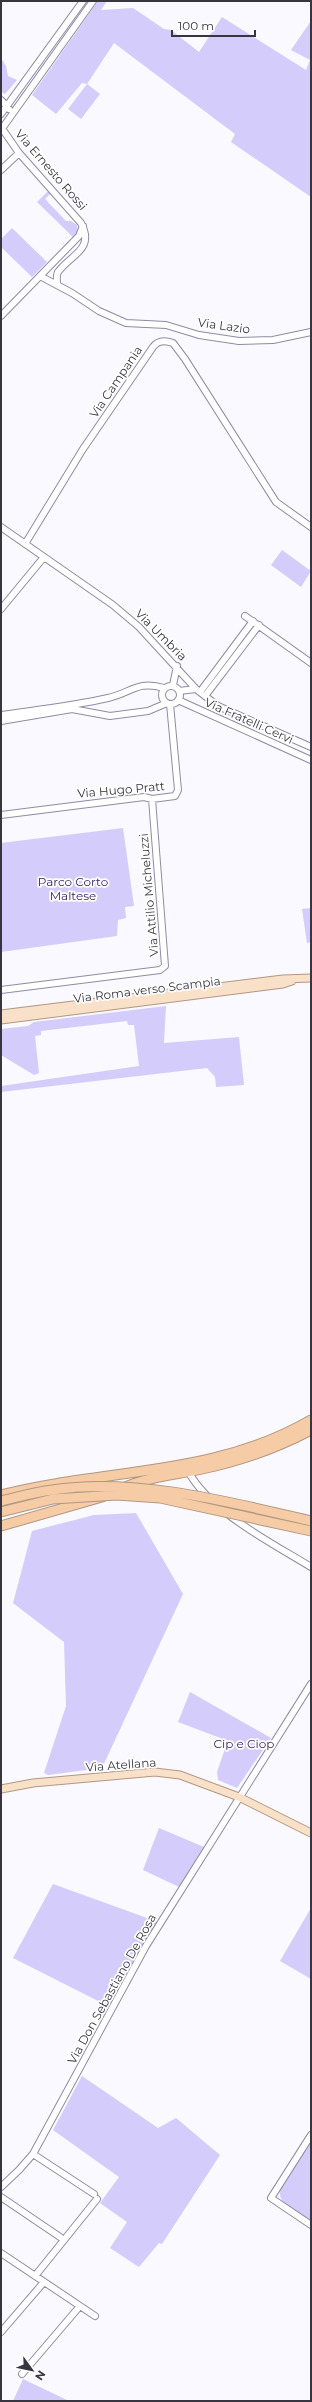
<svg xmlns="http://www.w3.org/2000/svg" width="312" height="2402" font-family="Montserrat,sans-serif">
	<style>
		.green { fill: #d4ccfa }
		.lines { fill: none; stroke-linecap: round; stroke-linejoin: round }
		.minor-casing { stroke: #8f8ba4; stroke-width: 8 }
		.major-casing { stroke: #b29781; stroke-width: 9 }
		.highway-casing { stroke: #b29781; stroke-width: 11 }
		.minor { stroke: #fff; stroke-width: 6 }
		.major { stroke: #f9e0c9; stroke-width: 7 }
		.highway { stroke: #f5cca5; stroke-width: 9 }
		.highway-bridge-casing { stroke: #b29781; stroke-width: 11; stroke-linecap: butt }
		.highway-bridge { stroke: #f5cca5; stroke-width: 9 }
		.labels { text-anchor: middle; stroke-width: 3.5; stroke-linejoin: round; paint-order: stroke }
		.street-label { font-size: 12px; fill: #37353f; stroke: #fff }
		.park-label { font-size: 12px; fill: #311f5a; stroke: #fff }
	</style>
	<rect width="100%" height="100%" fill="#faf9ff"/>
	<!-- green -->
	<path class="green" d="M98,1h9l-6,9 32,-2 31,21 7,1 28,22 23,-35 84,53 4,-10 -19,-10 20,-29v176l-80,-55 4,-8 -121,-91 -27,41 13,10 -19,25 -13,-10 19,-25 -5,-1 -26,31 -24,-19z
		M1,58l5,8 2,10 9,4 -12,14 -4,-2z
		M49,190l2,3 -6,6 21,22h5l6,4 1,7 -5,5 -36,-35z
		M12,228l35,34 -15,15 -31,-30v-8z
		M282,550l29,21 -10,16 -30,-22z
		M123,828l11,78 -9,1 1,11 -8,2 -1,16 -116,16v-109z
		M311,908v34l-4,1 -5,-34z
		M166,1006l-2,37 75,-6 5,48 -28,2 -1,-10 -8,-9 -206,24v-6l138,-20 -5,-41h-6l-1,-4 -86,10v4l-6,1 4,37 -5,2 -33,-20v-26l27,-3 6,-4z
		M136,1513l47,81 -81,174 -54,7 -4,-2 22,-67 -2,-64 -51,-39 19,-72 62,-16z
		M190,1692l81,46 -34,50 -19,-8 -1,-8 9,-26 -3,-7 -45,-17z
		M159,1828l45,19 -25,40 -36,-17z
		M53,1884l105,38 -27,43 -21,42 -97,-49z
		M311,1908v71l-31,-18z
		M82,2076l76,52 18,-10 44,37 -58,89 -3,-1 -20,24 -29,-19 17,-26 -27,-19 19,-26 -66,-47z
		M311,2141v81c-14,-9 -34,-16 -31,-34z
		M23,2379l46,22h-56z"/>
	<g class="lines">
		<defs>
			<path id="minor" d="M1,100l8,9
				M1,114l82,-113
				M1,127l18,26 62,70c14,27 -10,31 -23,49 -2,3 -1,9 -1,13
				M1,130l92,-129
				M1,170l18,-17
				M40,276l32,17 27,18 27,12 40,2 33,10 40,6 34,-1 38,-8
				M1,316l78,-80 4,-10
				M1,527l112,78 26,22 57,62 22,17 93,41
				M25,544l58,-95 70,-102c5,-7 12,-7 20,-4l12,16 91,143 35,25
				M1,609l43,-52
				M245,616l66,47
				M173,685l4,-19
				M162 695a9 9 0 1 1 18 0a9 9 0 1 1-18 0Z
				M179,691l17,-2
				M200,692l53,-71
				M205,696l54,-71
				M178,700l133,60
				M1,715c35,-5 72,-9 107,-17 23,-5 29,-18 56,-10
				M1,721l71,-12 38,7 38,-5 19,-8
				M1,815l143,-18 8,2 23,-3 3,-6 -8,-86
				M1,990l159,-20 5,-4 -13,-167
				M188,1471c22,41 84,72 123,96
				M311,2135l-40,63 40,27
				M33,2154l61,40
				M1,2187l18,-17 14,-16 113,-208 165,-262
				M1,2197l59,40
				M1,2253l94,63
				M35,2276l62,-77
				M1,2332l43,-50
				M22,2374l58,-68"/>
			<path id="major" d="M1,1014l282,-35 28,-1
				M1,1020l282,-36 9,-3
				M1,1789l32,-6 122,-11 25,3 59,22 72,36"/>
			<path id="highway" d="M123,1488c25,-11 52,-13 79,-19 38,-8 75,-21 109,-39
				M1,1495c105,-27 212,-18 310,-75
				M1,1526l101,-29"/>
		</defs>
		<!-- minor casing -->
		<use href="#minor" class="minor-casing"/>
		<!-- major casing -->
		<use href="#major" class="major-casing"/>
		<!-- highway casing -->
		<use href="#highway" class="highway-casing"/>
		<!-- minor -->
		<use href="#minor" class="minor"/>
		<!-- major -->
		<use href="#major" class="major"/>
		<!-- highway -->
		<use href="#highway" class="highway"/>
		<defs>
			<path id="highway-bridge" d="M1,1501c17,-4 34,-9 51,-11 83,-13 178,12 259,31
				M1,1512l52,-13 64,-4 43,3 151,33"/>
		</defs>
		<!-- highway-bridge casing -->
		<use href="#highway-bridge" class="highway-bridge-casing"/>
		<!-- highway-bridge -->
		<use href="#highway-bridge" class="highway-bridge"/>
	</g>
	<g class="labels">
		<!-- street labels -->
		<g class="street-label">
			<text transform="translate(51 170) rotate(49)" y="4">Via Ernesto Rossi</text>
			<text transform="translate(224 326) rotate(8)" y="4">Via Lazio</text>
			<text transform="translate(116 382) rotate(-56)" y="4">Via Campania</text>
			<text transform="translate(161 635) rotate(45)" y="4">Via Umbria</text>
			<text transform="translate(249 721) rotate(24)" y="4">Via Fratelli Cervi</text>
			<text transform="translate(121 790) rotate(-5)" y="4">Via Hugo Pratt</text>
			<text transform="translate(149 895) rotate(-95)" y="4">Via Attilio Micheluzzi</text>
			<text transform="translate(147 990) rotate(-7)" y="4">Via Roma verso Scampia</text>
			<text transform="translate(121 1765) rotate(-4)" y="4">Via Atellana</text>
			<text transform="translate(112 1989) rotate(-61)" y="4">Via Don Sebastiano De Rosa</text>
		</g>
		<!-- park labels -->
		<g class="park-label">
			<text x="73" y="886">Parco Corto<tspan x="73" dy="14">Maltese</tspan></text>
			<text x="244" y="1748">Cip e Ciop</text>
		</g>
	</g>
	<!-- border -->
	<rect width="312" height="2402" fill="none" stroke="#37353f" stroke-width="4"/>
	<!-- north arrow -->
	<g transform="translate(32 2370) rotate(123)" stroke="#ffffff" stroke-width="3" paint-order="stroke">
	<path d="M0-3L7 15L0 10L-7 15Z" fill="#37353f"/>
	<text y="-6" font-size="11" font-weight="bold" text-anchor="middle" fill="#37353f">N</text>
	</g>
	<!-- scale -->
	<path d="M172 30v6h83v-6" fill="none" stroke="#37353f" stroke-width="2"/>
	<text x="178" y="30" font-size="12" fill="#37353f" stroke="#ffffff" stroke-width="3" paint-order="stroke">100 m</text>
</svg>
